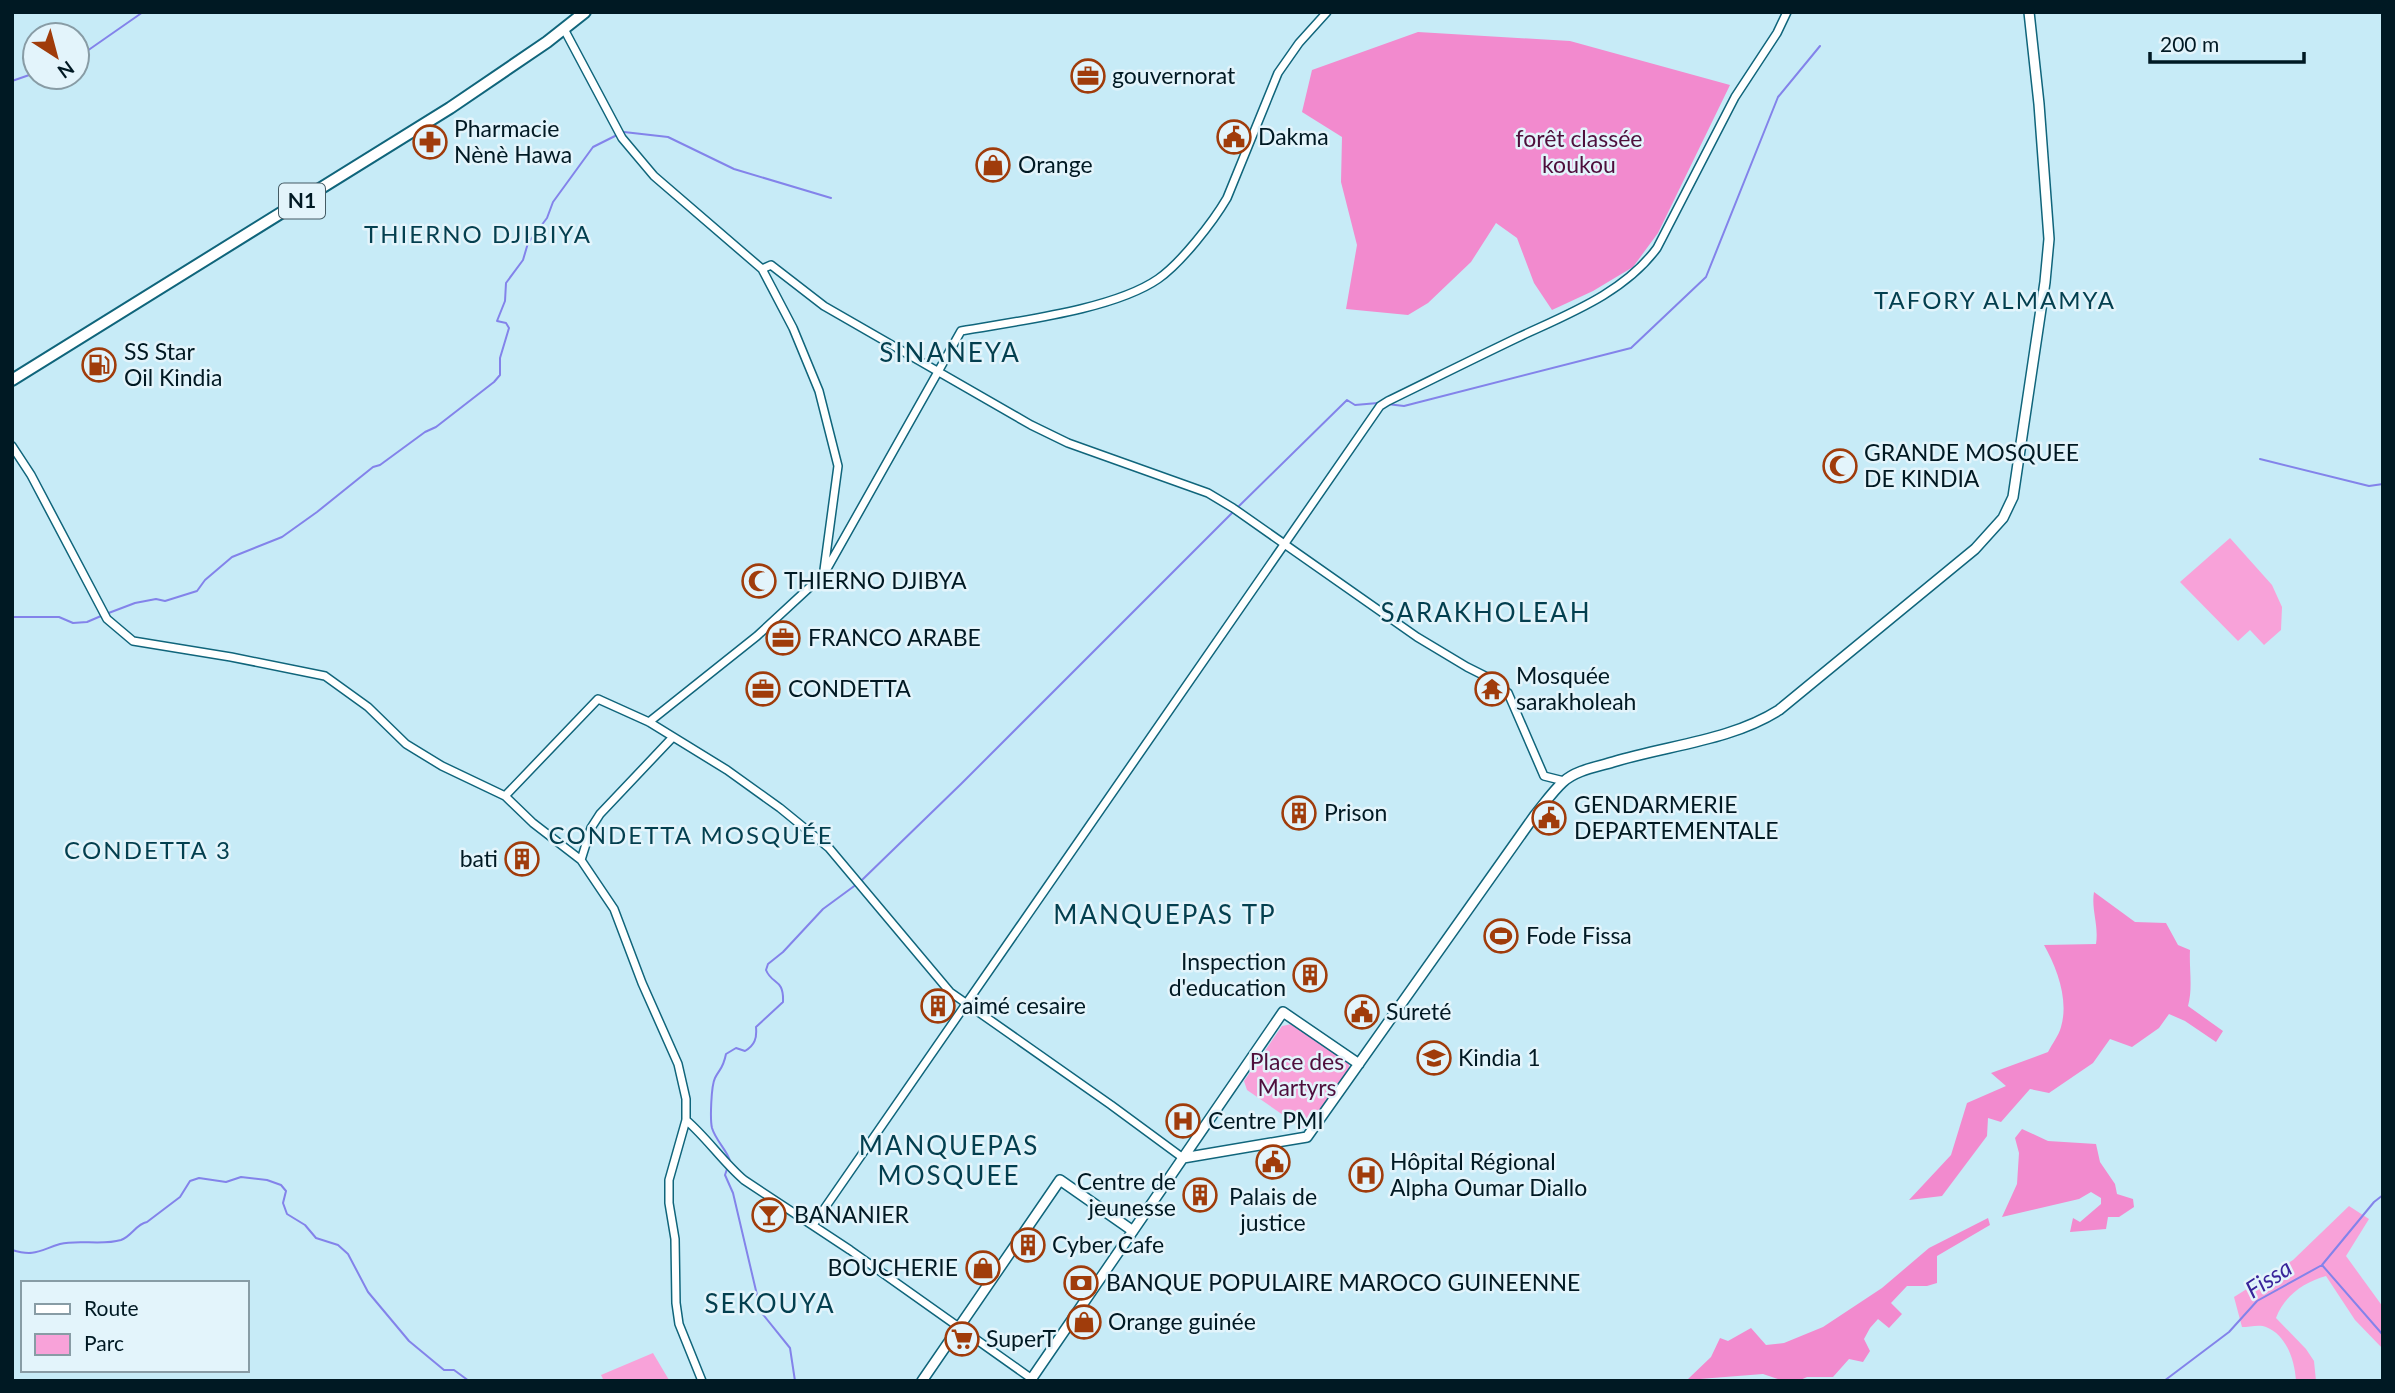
<svg xmlns="http://www.w3.org/2000/svg" width="2395" height="1393" font-family="Lato,sans-serif">
	<style>
		.green { fill: #f8a2d9 }
		.forest { fill: #f28ace }
		.lines { fill: none; stroke-linecap: round; stroke-linejoin: round }
		.stream { stroke: #8383ea; stroke-width: 2 }
		.minor-casing { stroke: #10657b; stroke-width: 10 }
		.major-casing { stroke: #10657b; stroke-width: 12 }
		.highway-casing { stroke: #10657b; stroke-width: 14 }
		.minor { stroke: #fff; stroke-width: 7 }
		.major { stroke: #fff; stroke-width: 9 }
		.highway { stroke: #fff; stroke-width: 10 }
		.labels { text-anchor: middle; stroke-width: 5; stroke-linejoin: round; paint-order: stroke }
		.shield { fill: #e3f4fb; stroke: #445b64; stroke-width: 2 }
		.shield-label { font-size: 21px; font-weight: bold; fill: #001923 }
		.poi-label { font-size: 23px; fill: #001923; stroke: #e3f4fb; text-anchor: start }
		.park-label { font-size: 23px; fill: #4e0e3c; stroke: #e3f4fb }
		.neighbourhood-label { font-size: 24px; letter-spacing: 2px; fill: #033f4f; stroke: #e3f4fb }
		.water-label { font-size: 24px; font-style: italic; fill: #38239a; stroke: #e3f4fb }
		.quarter-label { font-size: 26px; letter-spacing: 2px; fill: #033f4f; stroke: #e3f4fb }
	</style>
	<rect width="100%" height="100%" fill="#c7ebf7"/>
	<!-- green -->
	<path class="green" d="M2230,538l42,47 10,22 -1,23 -17,15 -14,-15 -12,11 -58,-59z
		M1292,1024l56,38 2,8 -40,57 -8,1 -55,-38 -3,-9 38,-55z
		M2349,1206l20,13 -23,37 37,51v42l-28,-29 -29,-44c-22,6 -42,20 -50,42l30,31 8,12 2,20h-20c-1,-19 -9,-46 -30,-54 -6,-3 -17,0 -24,0l-8,-30 59,-37z
		M653,1353l16,27 -2,1h-63l-3,-6z"/>
	<!-- forest -->
	<path class="forest" d="M1418,32l152,9 160,44 -72,148 -25,34 -40,24 -41,19 -18,-27 -17,-45 -21,-15 -25,39 -43,41 -20,12 -62,-6 11,-64 -16,-63 1,-45 -40,-25 10,-42z
		M2094,892l41,30 31,1 12,22 12,5c-1,19 3,38 -2,56l35,25 -7,11 -31,-21 -16,-7 -10,14 -27,19 -22,-8 -17,24 -44,30 -19,-4 -29,33 -13,-4 -1,18 -45,60 -33,4 42,-45 16,-52 39,-17 -15,-13 57,-21c4,-8 11,-17 13,-25 8,-27 -4,-59 -17,-82l52,-1c3,-19 -5,-34 -2,-52z
		M2022,1129l26,12 48,3 4,18 15,22 2,10 16,5 1,8 -15,10h-11l-2,12 -36,3 3,-14 7,4 21,-18v-6l-10,-6 -12,7 -77,18 15,-33 2,-31 -4,-15z
		M1988,1218l2,7 -53,31v27l-10,3h-20l-16,17 11,11 -13,14 -11,-9 -8,9 -6,11 6,12 -7,11 -14,-3 -16,18h-26l-9,4h-14l-21,-7 -76,6 24,-23 9,-19 8,3 23,-13 15,17 18,-2 39,-16 59,-39 47,-40z"/>
	<g class="lines">
		<!-- stream -->
		<path class="stream" d="M77,58l66,-46
			M12,81l23,-8
			M624,132l44,5 66,32 97,29
			M1387,404l17,2 227,-58 75,-71 72,-180 42,-51
			M2260,459l109,27 14,-2
			M1237,508l110,-108 8,5 23,-2
			M106,614l29,-11 21,-4 9,2 32,-10 8,-11 27,-23 50,-20 35,-25 56,-45 7,-2 45,-33 11,-5 58,-45 6,-7v-17l9,-30 -3,-5 -9,-2 8,-20 1,-18 17,-23 5,-17 19,-25 6,-16 40,-55 26,-13
			M12,617h47l14,6 14,-1 14,-6
			M862,880l99,-96 272,-272
			M730,1161c-3,-11 -14,-20 -18,-33 -2,-8 -1,-42 3,-50 5,-10 8,-9 11,-24l10,-6 9,3c10,-6 12,-13 11,-24l27,-25c1,-24 -11,-17 -17,-32l2,-6 15,-12 40,-43 34,-25
			M728,1166l-3,9 8,18 28,119 29,36 5,33
			M12,1250c23,7 28,0 48,-6 19,-5 41,2 61,-4 11,-4 15,-16 26,-18l33,-25 10,-16 9,-3 27,4 15,-5 26,3 14,5 5,6 -3,12 4,11 18,11 11,13 22,7 10,9 20,38 41,49 35,29h10l15,11
			M2322,1265l61,70
			M2164,1381l65,-49 28,-31 65,-36 52,-63 9,-7"/>
		<defs>
			<path id="minor" d="M564,29l58,109 32,38 108,93 31,59 26,63 19,75 -14,104
				M762,269l9,-4 53,41 207,119 37,18 140,50 25,15 184,129 50,30 22,11 19,15 36,83 20,5
				M12,446l19,29 76,144 26,22 98,16 94,19 43,31 38,37 36,22 63,30 28,27 48,37
				M649,722l108,-86 67,-62 137,-243c55,-10 152,-21 197,-52 23,-16 55,-57 69,-81l51,-125 21,-30 28,-31
				M672,738l-72,76 -9,14 -10,32 33,49 28,74 36,81 8,35v21l-17,60v23l6,36 1,64 3,21 23,57
				M505,796l93,-97 51,23 78,48 53,38 49,40 121,144 161,113 72,53
				M686,1120c21,18 37,42 58,60l106,70 182,129
				M813,1225l567,-819 8,-5c43,-21 87,-43 131,-64 49,-23 105,-44 138,-89l78,-151 42,-64 10,-21"/>
			<path id="major" d="M1183,1158l124,-21 228,-322c9,-11 18,-24 28,-33 13,-12 34,-15 50,-20 55,-17 117,-21 166,-52l196,-161 28,-31 10,-21 32,-215 4,-43 -10,-135 -10,-92
				M922,1381l138,-201 73,51
				M1030,1381l253,-369 76,52"/>
			<path id="highway" d="M12,380l438,-272 97,-66 38,-30"/>
		</defs>
		<!-- minor casing -->
		<use href="#minor" class="minor-casing"/>
		<!-- major casing -->
		<use href="#major" class="major-casing"/>
		<!-- highway casing -->
		<use href="#highway" class="highway-casing"/>
		<!-- minor -->
		<use href="#minor" class="minor"/>
		<!-- major -->
		<use href="#major" class="major"/>
		<!-- highway -->
		<use href="#highway" class="highway"/>
	</g>
	<!-- icons -->
	<defs>
		<symbol id="office-ring" viewBox="-11 -11 22 22"><circle r="9.5" fill="#e3f4fb" stroke="#a03c0b" stroke-width="1.5"/><path d="M-6-3h4V-5.5h4V-3h4V5H-6ZM-1-4.5V-3h2v-1.5ZM-6 0V1H6V0Z" fill="#a03c0b"/></symbol>
		<symbol id="civic-ring" viewBox="-11 -11 22 22"><circle r="9.5" fill="#e3f4fb" stroke="#a03c0b" stroke-width="1.5"/><path d="M-.6-6.5H3V-4.5H.6V-3L4-1V1h2V6H-6V1h2V-1L-.6-3ZM-1.2 2.5V6h2.4V2.5Z" fill="#a03c0b"/></symbol>
		<symbol id="pharmacy-ring" viewBox="-11 -11 22 22"><circle r="9.5" fill="#e3f4fb" stroke="#a03c0b" stroke-width="1.5"/><path d="M-2-6h4v4h4v4h-4v4h-4v-4h-4v-4h4Z" fill="#a03c0b"/></symbol>
		<symbol id="shop-ring" viewBox="-11 -11 22 22"><circle r="9.5" fill="#e3f4fb" stroke="#a03c0b" stroke-width="1.5"/><path d="M-5-2.5h2.3a2.7 3.5 0 0 1 5.4 0H5L5.5 6h-11ZM-1.5-2.5h3a1.5 2.3 0 0 0-3 0Z" fill="#a03c0b"/></symbol>
		<symbol id="fuel-ring" viewBox="-11 -11 22 22"><circle r="9.5" fill="#e3f4fb" stroke="#a03c0b" stroke-width="1.5"/><path d="M-5.5-6h7V0h2V4h1.3V-2.5L3-4.5l.8-.8L6-3V5H2.5V1h-1V6h-7ZM-4.2-4.7v3.2H.2V-4.7Z" fill="#a03c0b"/></symbol>
		<symbol id="mosque-ring" viewBox="-11 -11 22 22"><circle r="9.5" fill="#e3f4fb" stroke="#a03c0b" stroke-width="1.5"/><path d="M3.5-4.9A6 6 0 1 0 3.5 4.9A5 5 0 1 1 3.5-4.9Z" fill="#a03c0b"/></symbol>
		<symbol id="temple-ring" viewBox="-11 -11 22 22"><circle r="9.5" fill="#e3f4fb" stroke="#a03c0b" stroke-width="1.5"/><path d="M0-6L5-2H3V0L6.5 2.5H4V6H1.5V3h-3V6H-4V2.5H-6.5L-3 0V-2H-5Z" fill="#a03c0b"/></symbol>
		<symbol id="building-ring" viewBox="-11 -11 22 22"><circle r="9.5" fill="#e3f4fb" stroke="#a03c0b" stroke-width="1.5"/><path d="M-4-6H4V6H1V3H-1V6H-4ZM-2.5-4.3h1.7v1.8h-1.7ZM.8-4.3h1.7v1.8H.8ZM-2.5-1h1.7V.8h-1.7ZM.8-1h1.7V.8H.8Z" fill="#a03c0b"/></symbol>
		<symbol id="stadium-ring" viewBox="-11 -11 22 22"><circle r="9.5" fill="#e3f4fb" stroke="#a03c0b" stroke-width="1.5"/><path d="M0-5a6.5 5 0 1 0 0 10a6.5 5 0 1 0 0-10ZM-3.5-1.8h7v3.6h-7Z" fill="#a03c0b"/></symbol>
		<symbol id="university-ring" viewBox="-11 -11 22 22"><circle r="9.5" fill="#e3f4fb" stroke="#a03c0b" stroke-width="1.5"/><path d="M0-5L7-2L0 1L-7-2ZM-4 1L0 2.5L4 1V4Q0 6-4 4Z" fill="#a03c0b"/></symbol>
		<symbol id="hospital-ring" viewBox="-11 -11 22 22"><circle r="9.5" fill="#e3f4fb" stroke="#a03c0b" stroke-width="1.5"/><path d="M-5-5h3v3.5h4V-5h3V5h-3V1.5h-4V5h-3Z" fill="#a03c0b"/></symbol>
		<symbol id="bar-ring" viewBox="-11 -11 22 22"><circle r="9.5" fill="#e3f4fb" stroke="#a03c0b" stroke-width="1.5"/><path d="M-6-5H6L.8 .8V4.5H3.5V6h-7V4.5H-.8V.8Z" fill="#a03c0b"/></symbol>
		<symbol id="bank-ring" viewBox="-11 -11 22 22"><circle r="9.5" fill="#e3f4fb" stroke="#a03c0b" stroke-width="1.5"/><path d="M-6-4H6V4H-6ZM0-2.3a2.3 2.3 0 1 0 0 4.6a2.3 2.3 0 1 0 0-4.6Z" fill="#a03c0b"/></symbol>
		<symbol id="supermarket-ring" viewBox="-11 -11 22 22"><circle r="9.5" fill="#e3f4fb" stroke="#a03c0b" stroke-width="1.5"/><path d="M-6-5.5h2.5l.6 2H6L4.5 2H-2.5L-4.4-4H-6ZM-1.5 3.2a1.3 1.3 0 1 0 .1 0ZM3 3.2a1.3 1.3 0 1 0 .1 0Z" fill="#a03c0b"/></symbol>
	</defs>
	<g fill-rule="evenodd">
		<use href="#office-ring" x="1069" y="57" width="38" height="38"/>
		<use href="#civic-ring" x="1215" y="118" width="38" height="38"/>
		<use href="#pharmacy-ring" x="411" y="123" width="38" height="38"/>
		<use href="#shop-ring" x="974" y="146" width="38" height="38"/>
		<use href="#fuel-ring" x="80" y="346" width="38" height="38"/>
		<use href="#mosque-ring" x="1821" y="447" width="38" height="38"/>
		<use href="#mosque-ring" x="740" y="562" width="38" height="38"/>
		<use href="#office-ring" x="764" y="619" width="38" height="38"/>
		<use href="#office-ring" x="744" y="670" width="38" height="38"/>
		<use href="#temple-ring" x="1473" y="670" width="38" height="38"/>
		<use href="#building-ring" x="1280" y="794" width="38" height="38"/>
		<use href="#civic-ring" x="1530" y="799" width="38" height="38"/>
		<use href="#building-ring" x="503" y="840" width="38" height="38"/>
		<use href="#stadium-ring" x="1482" y="917" width="38" height="38"/>
		<use href="#building-ring" x="1291" y="956" width="38" height="38"/>
		<use href="#building-ring" x="919" y="987" width="38" height="38"/>
		<use href="#civic-ring" x="1343" y="993" width="38" height="38"/>
		<use href="#university-ring" x="1415" y="1039" width="38" height="38"/>
		<use href="#hospital-ring" x="1164" y="1102" width="38" height="38"/>
		<use href="#civic-ring" x="1254" y="1143" width="38" height="38"/>
		<use href="#hospital-ring" x="1347" y="1156" width="38" height="38"/>
		<use href="#building-ring" x="1181" y="1176" width="38" height="38"/>
		<use href="#bar-ring" x="750" y="1196" width="38" height="38"/>
		<use href="#building-ring" x="1009" y="1226" width="38" height="38"/>
		<use href="#shop-ring" x="964" y="1249" width="38" height="38"/>
		<use href="#bank-ring" x="1062" y="1264" width="38" height="38"/>
		<use href="#shop-ring" x="1065" y="1303" width="38" height="38"/>
		<use href="#supermarket-ring" x="943" y="1320" width="38" height="38"/>
	</g>
	<g class="labels">
		<!-- shield labels -->
		<rect class="shield" x="279" y="183.5" width="46" height="35" rx="5"/>
		<g class="shield-label">
			<text x="302" y="208">N1</text>
		</g>
		<!-- poi labels -->
		<g class="poi-label">
			<text x="1112" y="84">gouvernorat</text>
			<text x="454" y="137">Pharmacie<tspan x="454" dy="26">Nènè Hawa</tspan></text>
			<text x="1258" y="145">Dakma</text>
			<text x="1018" y="173">Orange</text>
			<text x="124" y="360">SS Star<tspan x="124" dy="26">Oil Kindia</tspan></text>
			<text x="1864" y="461">GRANDE MOSQUEE<tspan x="1864" dy="26">DE KINDIA</tspan></text>
			<text x="784" y="589">THIERNO DJIBYA</text>
			<text x="808" y="646">FRANCO ARABE</text>
			<text x="1516" y="684">Mosquée<tspan x="1516" dy="26">sarakholeah</tspan></text>
			<text x="788" y="697">CONDETTA</text>
			<text x="1574" y="813">GENDARMERIE<tspan x="1574" dy="26">DEPARTEMENTALE</tspan></text>
			<text x="1324" y="821">Prison</text>
			<text x="498" y="867" text-anchor="end">bati</text>
			<text x="1526" y="944">Fode Fissa</text>
			<text x="1286" y="970" text-anchor="end">Inspection<tspan x="1286" dy="26">d'education</tspan></text>
			<text x="962" y="1014">aimé cesaire</text>
			<text x="1386" y="1020">Sureté</text>
			<text x="1458" y="1066">Kindia 1</text>
			<text x="1208" y="1129">Centre PMI</text>
			<text x="1390" y="1170">Hôpital Régional<tspan x="1390" dy="26">Alpha Oumar Diallo</tspan></text>
			<text x="1176" y="1190" text-anchor="end">Centre de<tspan x="1176" dy="26">jeunesse</tspan></text>
			<text x="1273" y="1205" text-anchor="middle">Palais de<tspan x="1273" dy="26">justice</tspan></text>
			<text x="794" y="1223">BANANIER</text>
			<text x="1052" y="1253">Cyber Cafe</text>
			<text x="958" y="1276" text-anchor="end">BOUCHERIE</text>
			<text x="1106" y="1291">BANQUE POPULAIRE MAROCO GUINEENNE</text>
			<text x="1108" y="1330">Orange guinée</text>
			<text x="986" y="1347">SuperT</text>
		</g>
		<!-- park labels -->
		<g class="park-label">
			<text x="1579" y="147">forêt classée<tspan x="1579" dy="26">koukou</tspan></text>
			<text x="1297" y="1070">Place des<tspan x="1297" dy="26">Martyrs</tspan></text>
		</g>
		<!-- neighbourhood labels -->
		<g class="neighbourhood-label">
			<text x="478" y="243">THIERNO DJIBIYA</text>
			<text x="1995" y="309">TAFORY ALMAMYA</text>
			<text x="691" y="844">СONDETTA MOSQUÉE</text>
			<text x="148" y="859">СONDETTA 3</text>
		</g>
		<!-- water labels -->
		<g class="water-label">
			<text transform="translate(2269 1279) rotate(-33)" y="8">Fissa</text>
		</g>
		<!-- quarter labels -->
		<g class="quarter-label">
			<text x="950" y="362">SINANEYA</text>
			<text x="1486" y="622">SARAKHOLEAH</text>
			<text x="1165" y="924">MANQUEPAS TP</text>
			<text x="949" y="1155">MANQUEPAS<tspan x="949" dy="30">MOSQUEE</tspan></text>
			<text x="770" y="1313">SEKOUYA</text>
		</g>
	</g>
	<!-- border -->
	<rect width="2395" height="1393" fill="none" stroke="#001923" stroke-width="28"/>
	<!-- legend -->
	<rect x="21" y="1281" width="228" height="91" fill="#e3f4fb" stroke="#889ca5" stroke-width="2"/>
	<rect x="35" y="1304" width="35" height="10" fill="#ffffff" stroke="#889ca5" stroke-width="2"/>
	<text x="84" y="1316" font-size="21" fill="#001923">Route</text>
	<rect x="35" y="1334" width="35" height="21" fill="#f8a2d9" stroke="#889ca5" stroke-width="2"/>
	<text x="84" y="1351" font-size="21" fill="#001923">Parc</text>
	<!-- north arrow -->
	<g transform="translate(56 56) rotate(144)"><circle r="33" fill="#e3f4fb" stroke="#889ca5" stroke-width="2"/>
	<path d="M0-5L12 26L0 18L-12 26Z" fill="#a03c0b"/>
	<text y="-10" font-size="19" font-weight="bold" text-anchor="middle" fill="#001923">N</text>
	</g>
	<!-- scale -->
	<path d="M2150 52v10h154v-10" fill="none" stroke="#001923" stroke-width="3.5"/>
	<text x="2160" y="52" font-size="21" fill="#001923" stroke="#e3f4fb" stroke-width="5" paint-order="stroke">200 m</text>
</svg>
